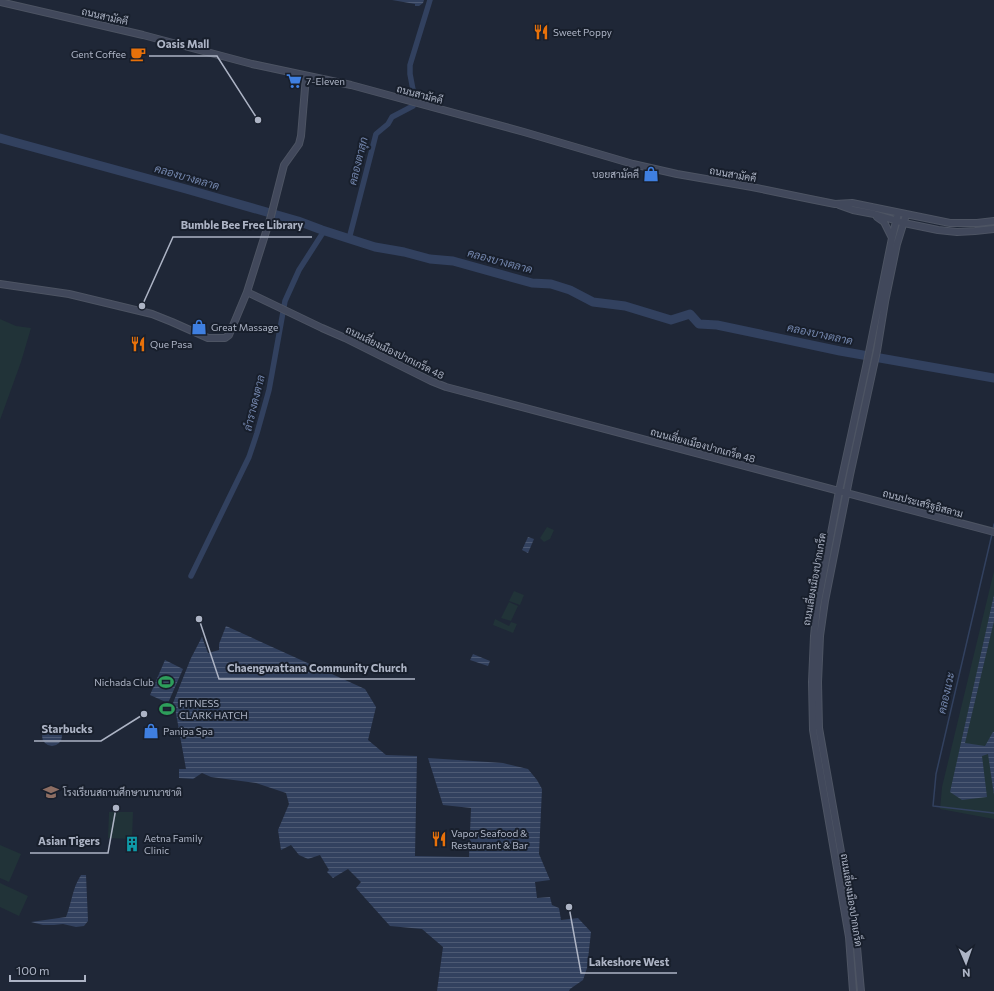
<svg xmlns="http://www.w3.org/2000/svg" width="994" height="991" font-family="Commissioner,Sarabun,sans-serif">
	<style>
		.green { fill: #213338 }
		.water { fill: url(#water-rules) }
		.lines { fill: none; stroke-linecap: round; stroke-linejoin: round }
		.stream { stroke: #32415f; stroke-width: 1.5 }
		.canal { stroke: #32415f; stroke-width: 5.5 }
		.river { stroke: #32415f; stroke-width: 9 }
		.secondary-casing { stroke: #4d5463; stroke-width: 8 }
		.secondary { stroke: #41485b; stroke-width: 6 }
		.labels { text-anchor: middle; stroke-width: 4; stroke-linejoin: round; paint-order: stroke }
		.street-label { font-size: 10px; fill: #adb4c5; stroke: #181f2c }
		.poi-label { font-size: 10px; fill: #adb4c5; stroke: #181f2c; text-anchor: start }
		.water-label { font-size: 11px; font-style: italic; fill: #7487ae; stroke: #181f2c }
		.leader { fill: none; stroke: #adb4c5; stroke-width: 1.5 }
		.callout-dot { fill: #adb4c5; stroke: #181f2c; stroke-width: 1.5 }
		.callout-label { font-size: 11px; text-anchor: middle; font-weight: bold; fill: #adb4c5; stroke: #181f2c; stroke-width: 4; stroke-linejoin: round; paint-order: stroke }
	</style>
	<defs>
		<pattern id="water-rules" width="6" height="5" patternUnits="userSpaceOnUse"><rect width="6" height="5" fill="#32415f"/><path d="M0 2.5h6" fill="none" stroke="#4d5a74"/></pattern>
	</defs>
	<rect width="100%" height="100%" fill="#1f2737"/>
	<!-- green -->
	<path class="green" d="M0,319l16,7 15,2 -10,34 -21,58z
		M547,527l7,3 -4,9 -6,3 -4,-4z
		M994,571v248l-54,-10 2,-22z
		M514,591l10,4 -4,10 -11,-4z
		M509,602l9,4 -7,15 -10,-3z
		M495,619l14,7 2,-4 6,2 -4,9 -20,-8z
		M109,812h24l-1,27 -24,-1z
		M0,845l21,9 -12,28 -9,-4z
		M0,883l28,13 -9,20 -19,-9z"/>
	<!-- water -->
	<path class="water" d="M392,0h32l-1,3 -4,3h-4v-2z
		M528,537l6,2 -6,14 -6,-3z
		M994,595v26l-29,122 20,3 8,-14h1v63l-6,-41 -6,2 5,41 -25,3 -12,-8z
		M226,626l139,63 11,18 -8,33 18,15 31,1 -2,100 54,1 2,-49 -28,-3 -15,-47 75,5 25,6 9,11 5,9 -3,65 11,26 -15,2 2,16 13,-1 2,8 7,3 2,12 17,-2 13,14 -4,36 -4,12 -13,9 -1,2h-132l6,-44 -21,-18 -32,-3 -34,-38 5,-6 -13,-13 -15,9 -6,-6 2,-2 -9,-15 -12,4 -9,-4 -8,-10 -10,5 -3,-20 11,-26 -3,-11 -30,-10 -45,-6 -9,-4 -9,6 -14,-1v-9h7l-11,-61 -2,-5 18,-45 11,-21 6,16 11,-3v-6z
		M473,654l17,7 -2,5 -18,-6z
		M165,660l18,9 -15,34 -18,-8z
		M42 736a10 10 0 1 1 20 0a10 10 0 1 1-20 0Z
		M81,875h5l2,46 -4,5 -8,1 -13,-3 -9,1h-11l-12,-3 35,-5c6,-15 6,-28 15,-42z"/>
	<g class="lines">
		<!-- stream -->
		<path class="stream" d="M993,530l1,-6
			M992,534l-56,240 -3,32 61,7"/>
		<!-- canal -->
		<path class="canal" d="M414,98v-3l-4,-21v-9l20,-65
			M349,239l27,-105 12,-10 4,-7 21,-11
			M191,576l58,-119 8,-24 12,-43 16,-89 14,-31 25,-39"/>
		<!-- river -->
		<path class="river" d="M0,138l14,4 172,47 112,32 24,9 53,17 29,5 26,7 23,2 79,22 19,1 19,6 23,12 32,4 46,14 19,-6 9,10 18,1 123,26 154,27"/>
		<defs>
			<path id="secondary" d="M0,2l143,33 109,29 99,21 173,47 109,32 44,10 75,13 58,12 25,5 17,-1 98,20h27l17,-2
				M839,205l14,5 21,4 30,9 34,7 19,2 18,-1 19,-2
				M877,217l7,5 8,16
				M0,284l69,10 83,20 20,8 36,16h17l4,-3 18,-43 24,-76 13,-51 15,-21 2,-8 5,-60
				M247,292l75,36 23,10 86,43 15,6 548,145
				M853,991l-4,-54 -36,-207 -1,-48 2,-46 3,-29 22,-116 28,-129 25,-124 6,-25
				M861,991l-5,-55 -37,-208 -1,-46 2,-46 5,-35 25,-126 27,-124 8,-49 12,-58 9,-29"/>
		</defs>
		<!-- secondary casing -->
		<use href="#secondary" class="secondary-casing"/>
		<!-- secondary -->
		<use href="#secondary" class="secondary"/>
	</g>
	<!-- icons -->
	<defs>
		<symbol id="restaurant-bare" viewBox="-9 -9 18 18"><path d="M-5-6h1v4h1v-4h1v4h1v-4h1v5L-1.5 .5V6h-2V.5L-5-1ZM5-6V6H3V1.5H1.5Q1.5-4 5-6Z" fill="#e8710a" stroke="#181f2c" stroke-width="2.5" paint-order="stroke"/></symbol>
		<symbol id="cafe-bare" viewBox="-9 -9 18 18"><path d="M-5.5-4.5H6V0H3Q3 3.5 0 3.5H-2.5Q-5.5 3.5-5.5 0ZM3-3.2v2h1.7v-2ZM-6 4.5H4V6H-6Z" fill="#e8710a" stroke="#181f2c" stroke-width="2.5" paint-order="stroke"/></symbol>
		<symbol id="supermarket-bare" viewBox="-9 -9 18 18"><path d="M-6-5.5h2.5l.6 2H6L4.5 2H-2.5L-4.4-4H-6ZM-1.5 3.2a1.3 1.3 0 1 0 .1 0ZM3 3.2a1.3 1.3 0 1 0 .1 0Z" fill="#3f7fe0" stroke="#181f2c" stroke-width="2.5" paint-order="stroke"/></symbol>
		<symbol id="shop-bare" viewBox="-9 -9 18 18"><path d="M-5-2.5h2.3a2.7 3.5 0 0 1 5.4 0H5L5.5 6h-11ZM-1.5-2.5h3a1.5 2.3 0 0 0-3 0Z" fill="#3f7fe0" stroke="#181f2c" stroke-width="2.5" paint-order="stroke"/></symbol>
		<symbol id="stadium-bare" viewBox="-9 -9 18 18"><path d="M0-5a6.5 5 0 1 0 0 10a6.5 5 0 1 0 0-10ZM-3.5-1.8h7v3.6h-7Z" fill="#2e9e5b" stroke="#181f2c" stroke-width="2.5" paint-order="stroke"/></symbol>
		<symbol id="school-bare" viewBox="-9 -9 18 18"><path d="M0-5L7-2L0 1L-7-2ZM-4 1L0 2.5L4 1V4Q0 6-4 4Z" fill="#8d6e63" stroke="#181f2c" stroke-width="2.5" paint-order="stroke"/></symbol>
		<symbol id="building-bare" viewBox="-9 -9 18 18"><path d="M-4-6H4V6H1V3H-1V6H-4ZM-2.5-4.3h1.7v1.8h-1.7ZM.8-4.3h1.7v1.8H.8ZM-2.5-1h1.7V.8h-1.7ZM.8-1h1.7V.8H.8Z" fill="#0f9aa8" stroke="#181f2c" stroke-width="2.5" paint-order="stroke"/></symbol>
	</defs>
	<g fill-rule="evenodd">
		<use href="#restaurant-bare" x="530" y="21" width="22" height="22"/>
		<use href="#cafe-bare" x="127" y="43" width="22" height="22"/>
		<use href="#supermarket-bare" x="283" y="70" width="22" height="22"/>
		<use href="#shop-bare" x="640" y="163" width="22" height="22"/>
		<use href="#shop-bare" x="188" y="316" width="22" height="22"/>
		<use href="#restaurant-bare" x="127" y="333" width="22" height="22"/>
		<use href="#stadium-bare" x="155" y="671" width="22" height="22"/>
		<use href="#stadium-bare" x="156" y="698" width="22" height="22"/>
		<use href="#shop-bare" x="140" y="720" width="22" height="22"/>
		<use href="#school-bare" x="40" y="781" width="22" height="22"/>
		<use href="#restaurant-bare" x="428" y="828" width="22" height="22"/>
		<use href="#building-bare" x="121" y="833" width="22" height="22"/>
	</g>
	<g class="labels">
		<!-- street labels -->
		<g class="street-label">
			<text transform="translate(105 16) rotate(13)" y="4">ถนนสามัคคี</text>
			<text transform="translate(420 94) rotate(15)" y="4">ถนนสามัคคี</text>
			<text transform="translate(733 174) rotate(10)" y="4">ถนนสามัคคี</text>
			<text transform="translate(395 352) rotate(26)" y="4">ถนนเลี่ยงเมืองปากเกร็ด 48</text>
			<text transform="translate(703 445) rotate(15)" y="4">ถนนเลี่ยงเมืองปากเกร็ด 48</text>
			<text transform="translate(923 503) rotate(15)" y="4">ถนนประเสริฐอิสลาม</text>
			<text transform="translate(814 579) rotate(-80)" y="4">ถนนเลี่ยงเมืองปากเกร็ด</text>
			<text transform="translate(852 900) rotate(81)" y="4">ถนนเลี่ยงเมืองปากเกร็ด</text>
		</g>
		<!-- poi labels -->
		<g class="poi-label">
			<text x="553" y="36">Sweet Poppy</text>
			<text x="126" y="58" text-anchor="end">Gent Coffee</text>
			<text x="306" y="85">7-Eleven</text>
			<text x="639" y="178" text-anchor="end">บอยสามัคคี</text>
			<text x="211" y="331">Great Massage</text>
			<text x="150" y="348">Que Pasa</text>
			<text x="154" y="686" text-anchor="end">Nichada Club</text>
			<text x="179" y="707">FITNESS<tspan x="179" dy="12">CLARK HATCH</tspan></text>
			<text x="163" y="735">Panipa Spa</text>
			<text x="63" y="796">โรงเรียนสถานศึกษานานาชาติ</text>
			<text x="451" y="837">Vapor Seafood &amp;<tspan x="451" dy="12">Restaurant &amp; Bar</tspan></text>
			<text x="144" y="842">Aetna Family<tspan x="144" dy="12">Clinic</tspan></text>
		</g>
		<!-- water labels -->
		<g class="water-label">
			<text transform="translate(358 161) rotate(-76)" y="4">คลองตาสุก</text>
			<text transform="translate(187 177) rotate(16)" y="4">คลองบางตลาด</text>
			<text transform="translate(500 261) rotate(15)" y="4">คลองบางตลาด</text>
			<text transform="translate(820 334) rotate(12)" y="4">คลองบางตลาด</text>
			<text transform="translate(254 403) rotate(-76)" y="4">ลำรางดงตาล</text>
			<text transform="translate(946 693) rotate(-77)" y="4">คลองแวะ</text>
		</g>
	</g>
	<!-- callouts -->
	<path class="leader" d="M258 120L217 56H149M142 306L173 237H312M199 619L219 679H415M144 714L101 741H34M116 808L108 853H30M569 907L581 973H677"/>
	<g class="callout-dot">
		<circle cx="258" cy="120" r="4"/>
		<circle cx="142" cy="306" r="4"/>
		<circle cx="199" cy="619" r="4"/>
		<circle cx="144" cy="714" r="4"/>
		<circle cx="116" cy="808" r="4"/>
		<circle cx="569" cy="907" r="4"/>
	</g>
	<g class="callout-label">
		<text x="183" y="48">Oasis Mall</text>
		<text x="242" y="229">Bumble Bee Free Library</text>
		<text x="317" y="672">Chaengwattana Community Church</text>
		<text x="67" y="733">Starbucks</text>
		<text x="69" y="845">Asian Tigers</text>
		<text x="629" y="966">Lakeshore West</text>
	</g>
	<!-- north arrow -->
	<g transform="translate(966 963) rotate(178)" stroke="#181f2c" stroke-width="3" paint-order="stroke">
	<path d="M0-3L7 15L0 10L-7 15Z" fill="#adb4c5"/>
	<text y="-6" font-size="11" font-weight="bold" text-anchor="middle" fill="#adb4c5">N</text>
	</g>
	<!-- scale -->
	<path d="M10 975v6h75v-6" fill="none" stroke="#adb4c5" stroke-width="2"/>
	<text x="16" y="975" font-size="12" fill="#adb4c5" stroke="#181f2c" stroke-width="3" paint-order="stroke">100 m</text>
</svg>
